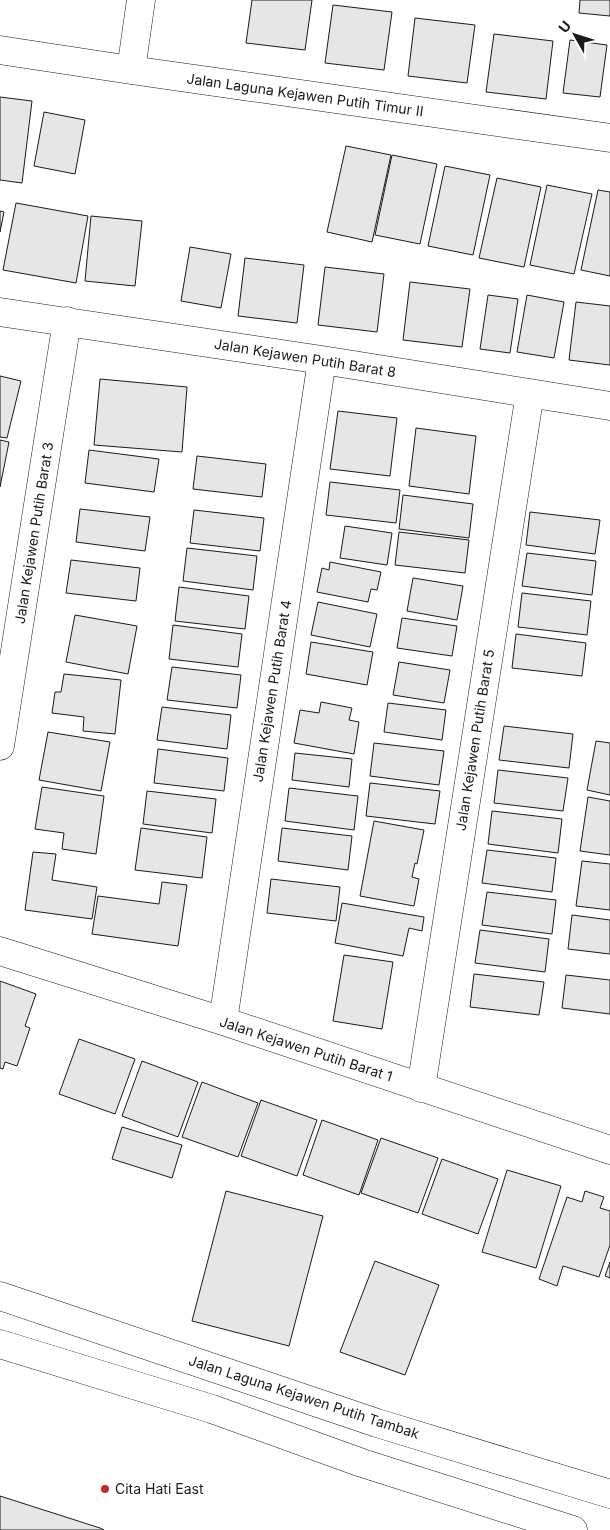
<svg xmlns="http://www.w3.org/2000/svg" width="610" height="1530" font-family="Inter,sans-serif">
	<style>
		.building { fill: #e6e6e6; stroke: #1a1a1a }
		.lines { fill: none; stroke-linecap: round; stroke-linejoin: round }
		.minor-casing { stroke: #1a1a1a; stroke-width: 29 }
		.minor { stroke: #fff; stroke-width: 28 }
		.poi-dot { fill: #c62828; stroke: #fff; stroke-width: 2 }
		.labels { text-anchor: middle; stroke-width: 4; stroke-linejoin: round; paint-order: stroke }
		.street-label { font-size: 14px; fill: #1a1a1a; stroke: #fff }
		.poi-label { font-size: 14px; fill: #1a1a1a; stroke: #fff; text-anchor: start }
	</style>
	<rect width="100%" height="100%" fill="#fff"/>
	<!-- building -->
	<path class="building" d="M252,0h60l-7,50 -59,-7z
		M580,0h30v16l-31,-3z
		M333,5l59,7 -8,58 -59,-7z
		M415,18l60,7 -8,58 -59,-7z
		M494,34l59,7 -7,58 -60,-7z
		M570,40l37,5 -7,52 -37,-4z
		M0,97l32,4 -10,82 -22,-3z
		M44,112l41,8 -10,54 -41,-8z
		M346,146l45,9 -19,87 -45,-10z
		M392,155l45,9 -17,80 -45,-9z
		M445,166l45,9 -17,80 -45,-9z
		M497,178l44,9 -17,80 -45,-9z
		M547,185l45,9 -18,80 -44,-9z
		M598,190l12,2v84l-29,-6z
		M16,203l72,13 -12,67 -73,-13z
		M0,211l4,1 -4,20z
		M91,216l51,5 -7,65 -50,-5z
		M190,247l41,7 -10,54 -40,-7z
		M245,258l59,7 -7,58 -59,-7z
		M325,267l59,7 -7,58 -59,-7z
		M410,282l60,7 -8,58 -59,-7z
		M488,295l30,4 -8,54 -30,-4z
		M527,295l37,7 -10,56 -37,-6z
		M576,302l34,4v59l-41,-5z
		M0,376l21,5 -14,57 -7,-1z
		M100,379l87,8 -5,65 -88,-7z
		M338,411l59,7 -7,58 -60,-7z
		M416,428l60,8 -7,58 -60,-8z
		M0,440l9,2 -9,45z
		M89,450l70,9 -5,33 -69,-9z
		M197,456l69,8 -4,33 -69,-8z
		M330,482l70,8 -4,33 -70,-8z
		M403,495l70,9 -4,34 -70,-9z
		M80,509l70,8 -5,34 -69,-9z
		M194,510l70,8 -4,33 -70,-8z
		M530,512l70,8 -5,34 -69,-9z
		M345,526l47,7 -5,32 -47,-7z
		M399,532l70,8 -4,33 -70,-8z
		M187,548l70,8 -4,34 -70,-9z
		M527,553l69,8 -4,34 -70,-9z
		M71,560l69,8 -4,33 -70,-8z
		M330,562l51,10 -4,18 -6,-1 -3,13 -51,-10 5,-24 7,2z
		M413,578l50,8 -6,34 -50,-9z
		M179,587l70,9 -4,33 -70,-8z
		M522,593l69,8 -4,34 -69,-8z
		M318,602l59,12 -7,33 -59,-12z
		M75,615l62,11 -9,48 -62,-12z
		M402,618l55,8 -5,30 -55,-8z
		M173,625l69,9 -4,33 -69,-8z
		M516,634l70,9 -4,33 -70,-8z
		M311,642l62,10 -6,33 -61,-11z
		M399,662l51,8 -6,33 -51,-8z
		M172,667l69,8 -4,33 -70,-8z
		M64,674l57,6 -6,54 -32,-3 1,-14 -32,-4 3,-21h6z
		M321,702l31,6 -3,12 10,2 -5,32 -60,-11 6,-33 19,3z
		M388,703l58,7 -4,30 -58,-8z
		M162,707l69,8 -4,34 -70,-9z
		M504,726l69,8 -4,34 -70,-8z
		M48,732l62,10 -9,49 -62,-11z
		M596,741l14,2v52l-23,-5z
		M374,743l70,8 -5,34 -69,-9z
		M158,749l70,9 -4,33 -70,-8z
		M295,753l57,6 -3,28 -57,-7z
		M498,770l70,8 -5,33 -69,-8z
		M370,783l70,8 -5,33 -69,-8z
		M42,787l62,9 -8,58 -34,-5 2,-16 -29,-4z
		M289,788l69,8 -4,34 -69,-9z
		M147,791l69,8 -4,34 -69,-9z
		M588,797l22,4v54l-30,-4z
		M492,811l70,8 -4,34 -70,-9z
		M374,821l50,9 -7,34 -2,-1 -3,14 7,2 -5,27 -54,-10z
		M141,828l66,9 -5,41 -67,-8z
		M282,828l70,8 -4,34 -70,-9z
		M487,850l69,8 -4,34 -70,-9z
		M33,852l23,2 -4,26 45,7 -5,32 -67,-9z
		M582,861l28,3v46l-34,-4z
		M271,879l69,8 -4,34 -69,-8z
		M162,882l25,3 -9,61 -86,-12 6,-38 61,8z
		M487,892l69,8 -4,34 -70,-9z
		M342,903l82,14 -2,14 -13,-3 -6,28 -68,-13z
		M572,915l38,5v34l-42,-5z
		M480,930l69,9 -4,33 -70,-9z
		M344,955l49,7 -11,67 -49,-8z
		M474,974l70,8 -5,33 -69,-8z
		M566,975l44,5v34l-48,-6z
		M0,981l36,13 -11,32 5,2 -13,38 -12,-4 -2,7 -3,-1z
		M79,1039l56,20 -20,55 -56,-20z
		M142,1061l56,21 -20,55 -56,-21z
		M202,1082l56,21 -20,54 -56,-20z
		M261,1100l56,20 -20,56 -56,-20z
		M322,1120l56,20 -19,55 -56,-20z
		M122,1127l60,18 -10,33 -60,-19z
		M381,1138l57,20 -20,55 -57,-20z
		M442,1159l56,20 -20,55 -56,-20z
		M507,1170l54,16 -25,82 -54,-16z
		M226,1191l97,25 -34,130 -97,-25z
		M585,1191l19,6 -4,11 10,3v34l-11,32 -36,-11 -6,20 -18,-7 28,-82 15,5z
		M375,1261l64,24 -34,90 -65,-23z
		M610,1262v16l-5,-2z
		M0,1496l100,32 4,2h-104z"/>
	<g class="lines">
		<defs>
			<path id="minor" d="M0,50l131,20 479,68
				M131,70l10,-70
				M0,312l322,48 288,46
				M0,746l67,-425
				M0,951l223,70 387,129
				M223,1021l99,-661
				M421,1088l109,-695
				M0,1296l377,127 233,71
				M0,1344l212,65 150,54 211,67"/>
		</defs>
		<!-- minor casing -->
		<use href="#minor" class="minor-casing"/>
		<!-- minor -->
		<use href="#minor" class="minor"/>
	</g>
	<!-- markers -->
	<circle class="poi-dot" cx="105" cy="1489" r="5"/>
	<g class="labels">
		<!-- street labels -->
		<g class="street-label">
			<text transform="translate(305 95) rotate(8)" y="5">Jalan Laguna Kejawen Putih Timur II</text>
			<text transform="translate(305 358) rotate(9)" y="5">Jalan Kejawen Putih Barat 8</text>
			<text transform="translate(34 533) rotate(-81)" y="5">Jalan Kejawen Putih Barat 3</text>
			<text transform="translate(272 691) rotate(-81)" y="5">Jalan Kejawen Putih Barat 4</text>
			<text transform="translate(475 740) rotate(-81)" y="5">Jalan Kejawen Putih Barat 5</text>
			<text transform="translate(306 1049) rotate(18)" y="5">Jalan Kejawen Putih Barat 1</text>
			<text transform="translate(304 1397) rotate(18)" y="5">Jalan Laguna Kejawen Putih Tambak</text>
		</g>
		<!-- poi labels -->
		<g class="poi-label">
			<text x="115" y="1494">Cita Hati East</text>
		</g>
	</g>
	<!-- north arrow -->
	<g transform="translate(575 35) rotate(309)" stroke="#ffffff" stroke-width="4" paint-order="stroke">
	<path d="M0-4L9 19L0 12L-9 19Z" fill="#1a1a1a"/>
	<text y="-8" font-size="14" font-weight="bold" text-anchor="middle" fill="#1a1a1a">U</text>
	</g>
</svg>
